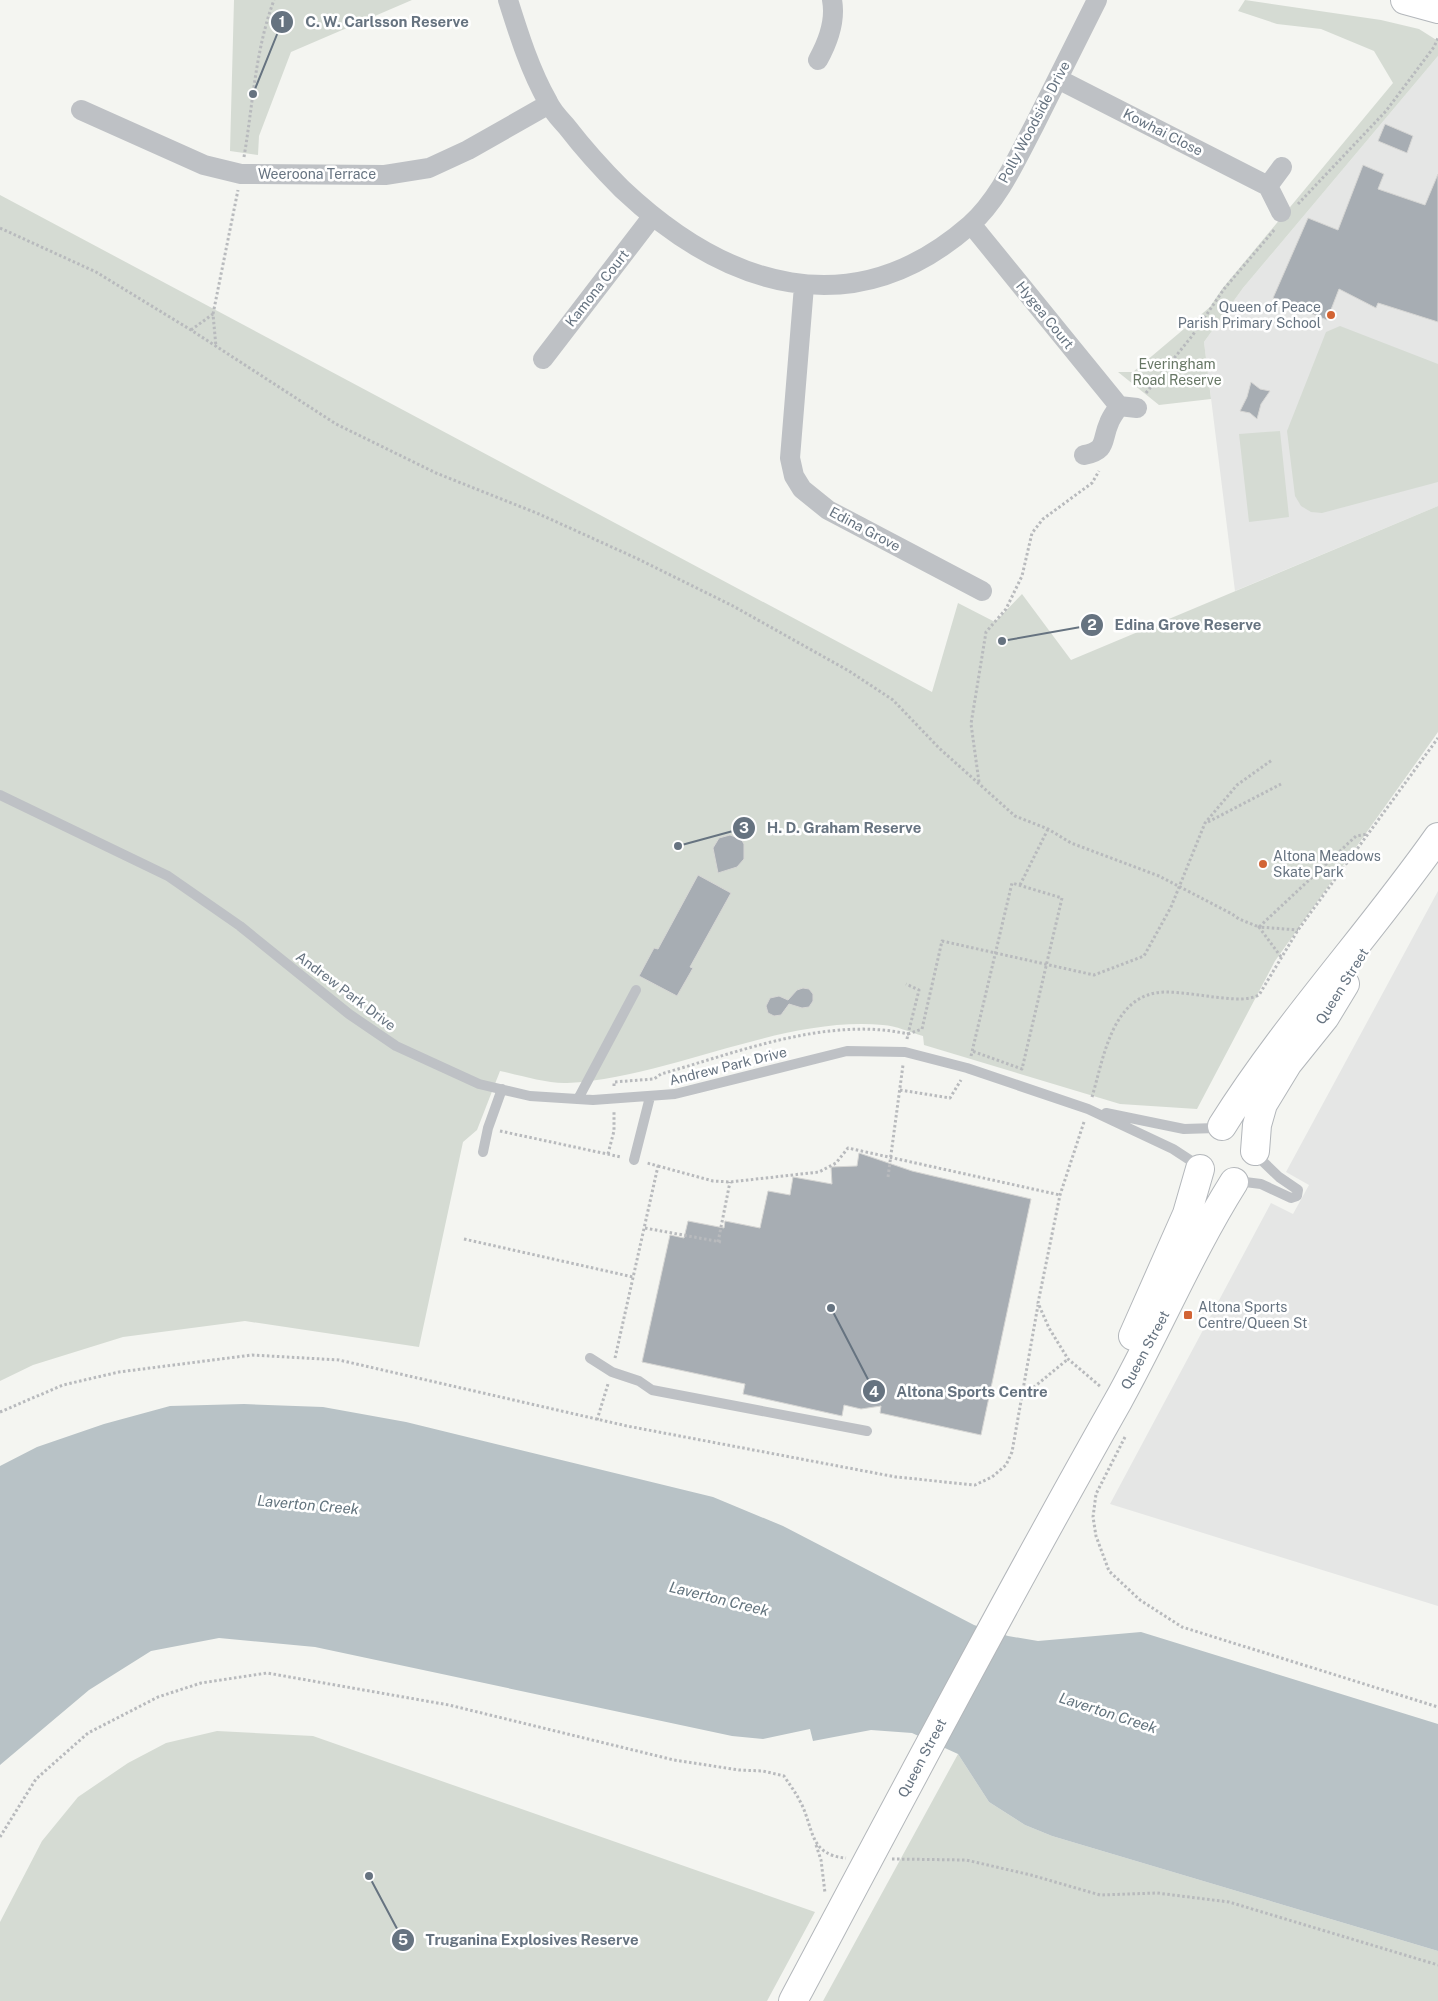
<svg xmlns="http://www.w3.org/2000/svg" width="1438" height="2001" font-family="'Public Sans',sans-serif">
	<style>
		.built { fill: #e5e6e5 }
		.green { fill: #d5dbd3 }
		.water { fill: #b8c2c6 }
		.building { fill: #a7adb3; stroke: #d6d6d4 }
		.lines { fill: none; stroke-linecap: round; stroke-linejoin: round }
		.secondary-casing { stroke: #b3b7bb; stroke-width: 30 }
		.path { stroke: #b8babd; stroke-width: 3; stroke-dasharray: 2.5 2.5; stroke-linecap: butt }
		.lane { stroke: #bec1c5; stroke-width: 10 }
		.street { stroke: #bec1c5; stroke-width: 20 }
		.secondary { stroke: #fff; stroke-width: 28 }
		.poi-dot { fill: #d26434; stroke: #fff; stroke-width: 2 }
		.labels { text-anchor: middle; stroke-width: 5; stroke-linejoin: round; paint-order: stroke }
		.street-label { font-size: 14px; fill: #667380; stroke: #fff }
		.poi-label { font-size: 14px; fill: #667380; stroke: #fff; text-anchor: start }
		.park-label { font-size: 14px; fill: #677765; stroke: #fff }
		.water-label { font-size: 15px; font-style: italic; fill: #62737d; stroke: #fff }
		.leader { fill: none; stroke: #667380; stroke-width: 2 }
		.callout-dot { fill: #667380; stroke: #fff; stroke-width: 2 }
		.mark-label { font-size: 15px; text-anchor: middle; font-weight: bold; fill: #fff }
		.callout-label { font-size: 15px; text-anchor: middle; font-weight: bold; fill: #667380; stroke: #fff; stroke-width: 5; stroke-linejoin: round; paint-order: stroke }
	</style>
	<rect width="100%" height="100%" fill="#f4f5f1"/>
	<!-- built -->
	<path class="built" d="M1438,56v450l-203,85 -31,-249 39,-54z
		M1438,891v715l-328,-102 161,-301 22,11 16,-29 -23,-13z"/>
	<!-- green -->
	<path class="green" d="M234,0h178l-121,52 -32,84 -1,19 -28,-4z
		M1245,0l136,20 38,9 19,12v15l-195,232 -39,54 7,57 -52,6 -41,-33h15l77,-65 12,-18 171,-206 -19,-32 -53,-22 -44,-5 -39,-13z
		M0,195l932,497 26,-89 37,19 27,-28 49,66 367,-154v226l-163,229 -78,148 -77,-5 -196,-59 -1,-9c-13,-4 -27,-10 -40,-11 -104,-9 -210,52 -316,58 -19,1 -48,-8 -67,-12l-23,59 -14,12 -44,205 -174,-26 -122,16 -90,28 -33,16z
		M1340,326l98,38v118l-116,31 -11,-1 -10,-6 -6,-10 -8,-65 39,-99z
		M1280,431l9,86 -40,5 -10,-88z
		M217,1731l96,5 502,176 -48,89h-767v-79l42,-81 36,-44 50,-34 38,-20z
		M958,1754l31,48 36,23 27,11 386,115v50h-615z"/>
	<!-- water -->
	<path class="water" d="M244,1404l79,3 83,15 307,75 70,29 191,99 34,11 30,5 103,-9 297,92v227l-386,-115 -27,-11 -36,-23 -31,-48 -46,-21 -41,-3 -58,11 -3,-12 -47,10 -31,-3 -417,-89 -96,-9 -68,13 -62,39 -89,75v-299l37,-19 67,-23 66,-18z"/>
	<!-- building -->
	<path class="building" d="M1385,124l28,12 -6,17 -29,-12z
		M1363,165l21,9 -6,15 47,16 13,-31v148l-60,-19 -2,5 -37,-19 -12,31 -54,-22 35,-80 30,12z
		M1251,382l9,7 10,2 -9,13 -4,15 -7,-6 -10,-2 7,-14z
		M730,835l11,4 3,5v15l-7,8 -19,6 -5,-25 6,-10z
		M698,875l33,18 -41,74 3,1 -16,28 -38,-20 15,-28 4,1z
		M803,988l6,1 4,5v7l-4,6 -7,1 -13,-4 -8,11 -7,1 -6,-3 -2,-7 4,-8 9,-2 9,4 9,-10z
		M859,1153l53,18 119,28 -50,236 -101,-22 1,-7 -20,3 -17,-4 -2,11 -99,-22 2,-10 -103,-22 28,-127 14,3 4,-17 36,7 1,-7 35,7 8,-37 22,4 3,-18 39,7 -1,-17 26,-1z"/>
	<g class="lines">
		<defs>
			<path id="secondary" d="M1405,0l33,9
				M1222,1126c64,-102 147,-191 216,-289
				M1255,1151l2,-26 6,-21 25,-41 37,-46 20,-33
				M1133,1336l54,-122 13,-45
				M793,2001c107,-201 213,-402 325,-600 40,-72 72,-149 116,-219"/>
		</defs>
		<!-- secondary casing -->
		<use href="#secondary" class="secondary-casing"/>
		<!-- path -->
		<path class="path" d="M244,157c9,-53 11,-106 30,-157
			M1298,204l88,-93 48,-64 4,-9
			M0,228l96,44 95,58 145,94 100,49 103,41 97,44 97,48 116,65 44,29 46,48 76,68 33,13 23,14 88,33 73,38 7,5 20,8 97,-91 12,-2
			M213,314l25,-124
			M191,330l22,-16 3,33
			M1146,393l46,-57 32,-47 51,-60
			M979,782l-8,-58 15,-92 20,-23 16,-33 10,-43 11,-14 49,-36 7,-12
			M1208,822l73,-38
			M1020,885l28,-56
			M1281,957l-22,-30 39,3
			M907,1039l1,-5 14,-5 20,-88 152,34 50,-19 27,-49 34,-84 32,-38 35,-25
			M971,1056l41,-173 50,15 -40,171 -50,-18
			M614,1086v-4l40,-3 7,-5c78,-22 167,-58 247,-40l11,-44 -13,-6
			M900,1090l50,8 11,-18
			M1092,1097c12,-40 20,-103 72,-105 16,0 34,3 50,5 15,1 30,5 45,-2l39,-65 140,-192
			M1084,1122l-24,73 -22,108 11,25 19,31 33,28
			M500,1131l121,26
			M608,1154l6,-23v-21
			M658,1166l55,15 17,1 89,-10 17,-9 12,-15 212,47
			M888,1177l15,-112
			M645,1228l76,14
			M464,1239l169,38
			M718,1242l12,-60
			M615,1358l43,-192 -11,-3
			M1022,1397l46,-38
			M0,1412l63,-27 56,-13 133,-17 87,5 288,66 269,51 79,8 17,-8 14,-12 6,-13 26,-147
			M597,1420l11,-36
			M1125,1437l-29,57 -3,23 3,19 13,35 31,29 42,27 256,80
			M0,1837l36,-58 52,-46 70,-36 43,-14 66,-10 182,32 225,55 65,10 24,1 21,5c6,9 12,17 17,27 13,26 8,52 45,55
			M816,1845l5,15 4,33
			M892,1859l74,1 65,15 69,20 57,-2 72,9 209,63"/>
		<!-- lane -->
		<path class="lane" d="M0,795l168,81 72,50 109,88 47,32 83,38 51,12 63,4 82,-6 172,-43 58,1 62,16 121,41 85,40 26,17
			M578,1099l58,-109
			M1106,1113l78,16 32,-1
			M483,1152l5,-24 14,-39
			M634,1160l16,-63
			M1237,1181l24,3 30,14 6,-2 1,-6 -19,-13 -24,-23
			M590,1358l22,14 27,9 13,9 215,41"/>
		<!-- street -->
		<path class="street" d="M508,0c11,35 22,70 40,102 4,9 12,17 19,25 17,22 35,42 55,62 104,98 230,139 348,36 29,-26 46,-65 64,-99 21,-42 42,-84 63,-126
			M818,60c10,-18 18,-39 14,-60
			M1058,79l210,107
			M81,110l123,55 37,9 144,1 44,-7 39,-18 81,-46
			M1281,212l-13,-26 14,-19
			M971,224l148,182
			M804,286l-14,172 4,18 8,13 26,21 154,81
			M543,359l109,-142
			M1084,455c24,-5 17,-14 25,-32 2,-6 7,-12 10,-17l18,2"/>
		<!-- secondary -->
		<use href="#secondary" class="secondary"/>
	</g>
	<!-- markers -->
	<g class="poi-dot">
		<circle cx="1331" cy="315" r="5"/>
		<circle cx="1263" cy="864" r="5"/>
		<rect x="1183" y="1310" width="10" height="10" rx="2.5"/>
	</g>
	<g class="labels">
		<!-- street labels -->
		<g class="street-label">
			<text transform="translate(1034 122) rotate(-62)" y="5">Polly Woodside Drive</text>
			<text transform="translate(1163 132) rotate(27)" y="5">Kowhai Close</text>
			<text x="317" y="179">Weeroona Terrace</text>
			<text transform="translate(597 288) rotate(-52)" y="5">Kamona Court</text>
			<text transform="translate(1045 315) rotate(51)" y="5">Hygea Court</text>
			<text transform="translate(865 529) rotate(28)" y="5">Edina Grove</text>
			<text transform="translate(1342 986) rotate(-58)" y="5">Queen Street</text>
			<text transform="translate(346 991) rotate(37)" y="5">Andrew Park Drive</text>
			<text transform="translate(728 1066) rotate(-14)" y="5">Andrew Park Drive</text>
			<text transform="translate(1145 1350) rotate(-62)" y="5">Queen Street</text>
			<text transform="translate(922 1758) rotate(-62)" y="5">Queen Street</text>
		</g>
		<!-- poi labels -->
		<g class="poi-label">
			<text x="1321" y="312" text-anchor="end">Queen of Peace<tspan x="1321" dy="16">Parish Primary School</tspan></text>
			<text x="1273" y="861">Altona Meadows<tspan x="1273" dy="16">Skate Park</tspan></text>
			<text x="1198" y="1312">Altona Sports<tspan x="1198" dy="16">Centre/Queen St</tspan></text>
		</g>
		<!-- park labels -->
		<g class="park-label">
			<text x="1177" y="369">Everingham<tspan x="1177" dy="16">Road Reserve</tspan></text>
		</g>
		<!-- water labels -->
		<g class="water-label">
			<text transform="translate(308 1505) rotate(5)" y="5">Laverton Creek</text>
			<text transform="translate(719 1599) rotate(14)" y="5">Laverton Creek</text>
			<text transform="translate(1108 1713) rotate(18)" y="5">Laverton Creek</text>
		</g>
	</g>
	<!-- callouts -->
	<path class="leader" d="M253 94L282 22M1002 641L1092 625M678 846L744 828M831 1308L874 1391M369 1876L403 1940"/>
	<g class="callout-dot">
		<circle cx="253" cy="94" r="5"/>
		<circle cx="1002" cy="641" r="5"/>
		<circle cx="678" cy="846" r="5"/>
		<circle cx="831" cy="1308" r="5"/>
		<circle cx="369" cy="1876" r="5"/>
		<circle cx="282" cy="22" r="12"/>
		<circle cx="1092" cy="625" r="12"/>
		<circle cx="744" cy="828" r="12"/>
		<circle cx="874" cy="1391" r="12"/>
		<circle cx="403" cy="1940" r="12"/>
	</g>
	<g class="mark-label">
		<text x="282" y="27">1</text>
		<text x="1092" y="630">2</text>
		<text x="744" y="833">3</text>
		<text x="874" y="1397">4</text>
		<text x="403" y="1945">5</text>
	</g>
	<g class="callout-label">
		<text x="387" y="27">C. W. Carlsson Reserve</text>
		<text x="1188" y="630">Edina Grove Reserve</text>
		<text x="844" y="833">H. D. Graham Reserve</text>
		<text x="972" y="1397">Altona Sports Centre</text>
		<text x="532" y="1945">Truganina Explosives Reserve</text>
	</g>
</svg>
